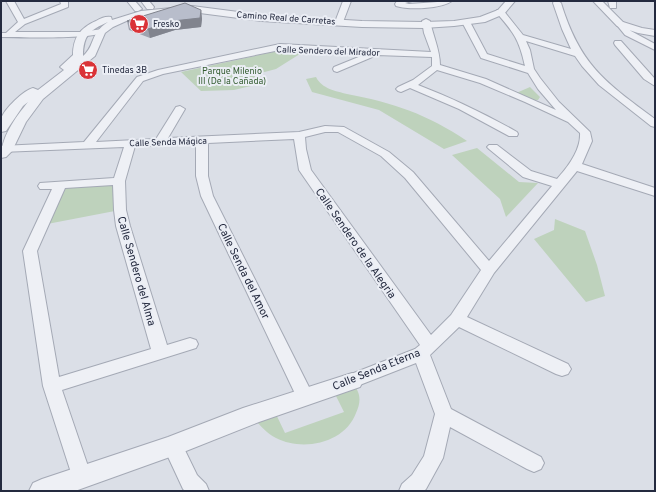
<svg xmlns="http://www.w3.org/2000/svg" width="656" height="492" font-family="Overpass,sans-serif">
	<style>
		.green { fill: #bed2bc }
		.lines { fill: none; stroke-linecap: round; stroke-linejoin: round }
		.minor-casing { stroke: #a4a9b5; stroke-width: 2 }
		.tertiary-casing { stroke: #a4a9b5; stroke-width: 2 }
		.minor { fill: #eef0f5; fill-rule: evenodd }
		.tertiary { fill: #eef0f5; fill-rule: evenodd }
		.wall { fill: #9ea3af }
		.shaded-wall { fill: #81848e }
		.building { fill: #b8bdcb; stroke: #81848e }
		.labels { text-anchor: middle; stroke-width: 4; stroke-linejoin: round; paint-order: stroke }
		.far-street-label { font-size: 9px; fill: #242a3f; stroke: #ebeef5 }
		.far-poi-label { font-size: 9px; fill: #242a3f; stroke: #ebeef5; text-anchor: start }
		.far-park-label { font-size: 9px; fill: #335c30; stroke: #ebeef5 }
		.street-label { font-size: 11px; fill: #242a3f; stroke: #ebeef5 }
	</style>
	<rect width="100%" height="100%" fill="#dbdfe7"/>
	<!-- green -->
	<path class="green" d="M282,50l21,2 -27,17 -23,6 10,8 -29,7 -33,1 -20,-19z
		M316,77c6,12 20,14 31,17 47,9 80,20 120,47l-23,8 -65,-39 -67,-18 -6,-13z
		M530,87l10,10 -2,3h-5l-19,-6z
		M477,148l42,34 19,1 -32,34 -6,-18 -48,-44z
		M119,181l1,29 -78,15 18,-40z
		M555,219l30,12 12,34 8,31 -19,6 -52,-63 20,-9z
		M352,381c2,4 5,8 6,11 3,7 1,15 -2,21 -11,30 -53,39 -80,25 -10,-5 -17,-14 -25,-23l22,-7 12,25 59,-21 -12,-24z"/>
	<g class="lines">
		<defs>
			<path id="minor" d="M6,1h8l10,18 37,-15 -1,-3h8v6l-43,17 -10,8h67l20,-3 4,2c-10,9 -87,6 -105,6v-4h5l12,-11z
				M127,1h8l7,8 -4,2h-3z
				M141,1h8l5,6 -1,2h-6z
				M343,1h8l-8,21 -4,2h-3l-1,-2z
				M397,1h15l-7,2 4,1 43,-3c-11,8 -43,9 -56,5l-1,-2z
				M554,1h4l3,2c19,62 44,79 94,116v8l-4,-1 -52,-41 -17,-19 -7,-10 -49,-15 4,9 4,19 6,9 19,24 31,30 2,9 -10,23 73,24v8l-78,-25 -83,102 -27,44 101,47 3,5 -3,5 -6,2 -6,-2 -97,-47 -29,28 21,54 90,48 3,6 -3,6 -7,3 -7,-3 -77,-42 -7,31 -17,31 -2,2h-25l3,-7 10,-9 12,-19 11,-42 -19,-51 -64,25 -6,-2 -3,-5 3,-5 69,-27 5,-4 -121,-175 -5,-31 -86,4v33l5,20 101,201 -3,5 -6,2 -6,-2 -98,-206 -5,-20v-32l-61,2 -10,35 1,29 4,16 37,119 23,-7 6,2 2,4 -2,4 -134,42 30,88 -3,7 -7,2 -7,-2 -32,-99 -20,-135 29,-62h-12l-2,-3 2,-3 74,-5 10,-31 -123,5v-6l83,-4 53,-65 21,-7 122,-26 151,8 -7,-19 -2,-12 4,-2 4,2c3,15 10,29 10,44l46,14 70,31 -18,-21 -10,-16 -47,-15 -19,-36 4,-2h3l18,34 38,12c-6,-27 -11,-33 -29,-54l1,-2h6l20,25 48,14 -9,-20 -9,-26zM280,50l86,4 -32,13 -1,2 1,2 3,1 40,-17 55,2v9l-19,14 -15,7 -2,2 2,2 3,1 9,-4 49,21 50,27h8l1,-2 -1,-2c-32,-18 -65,-34 -99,-47l19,-15 43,13 45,19 43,20 12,11c1,17 -12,34 -23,46l-26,-8 -34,-26h-8l-2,2 2,2 34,28 29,9 -63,75 -76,-89 -24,-20 -45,-25 -19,-1 -26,6 -131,6 17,-29 -5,-3 -4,1 -20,32 -60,3 47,-61 20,-7zM325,132h13l43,24 24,22 76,92 -30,45 -20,20 -120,-165 -5,-21 -1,-12zM113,185l1,25 2,16 35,123 -92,28 -22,-126 28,-63z
				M608,1h8v7h-6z
				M617,22h6l8,9 24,13v6l-30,-15 -9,-11z
				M615,41h6l34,38v7l-11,-7 -29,-34 -1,-2z
				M173,437l7,3 17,35 9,9 3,7h-24l-2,-2 -20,-43 3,-6z"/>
			<path id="tertiary" d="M506,1h9l-11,13 -19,8 -31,4 -30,2 -62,-1 -100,-6 -70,-9 -28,1 -31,5 -20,9 -8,6 -10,23 -52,43 -17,23 -14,29 -6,6 -5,1c0,-21 14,-40 27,-56l-5,4 -17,25 -5,1c0,-4 -1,-10 0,-13 3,-10 23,-29 32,-31l5,2 26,-20 -4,-3 13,-12c0,-17 7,-27 23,-34 5,-3 10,-5 15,-4l1,3 29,-9 51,-5 70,9 100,6 62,1 30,-1 26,-4 18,-7zM108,22c-19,12 -12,23 -25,34 0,-21 7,-26 25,-34z
				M593,1h9l21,21 19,6 13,2v6l-17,-3 -21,-7z
				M352,373l8,2 3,6 -3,6 -101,35 -78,31 -106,38h-46l4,-8 9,-4 126,-42 75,-29z"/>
		</defs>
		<!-- minor casing -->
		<use href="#minor" class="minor-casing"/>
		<!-- tertiary casing -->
		<use href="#tertiary" class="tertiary-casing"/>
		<!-- minor -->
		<use href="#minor" class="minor"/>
		<!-- tertiary -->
		<use href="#tertiary" class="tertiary"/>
	</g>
	<!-- wall -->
	<path class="wall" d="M201,10l1,9 -1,8 -26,3 -25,8 -21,-8 -2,-9z"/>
	<!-- shaded-wall -->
	<path class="shaded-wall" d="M201,10l1,9 -1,8 -26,3 -25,8 -2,-9 25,-8z"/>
	<!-- building -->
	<path class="building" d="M185,3l16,7 -1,8 -27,3 -25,8 -21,-8z"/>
	<!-- icons -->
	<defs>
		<symbol id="supermarket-disc" viewBox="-11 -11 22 22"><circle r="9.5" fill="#da3337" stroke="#ebeef5"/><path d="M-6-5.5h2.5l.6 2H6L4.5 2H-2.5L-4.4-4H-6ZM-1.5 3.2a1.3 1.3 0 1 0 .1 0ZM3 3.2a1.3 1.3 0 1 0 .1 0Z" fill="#fff"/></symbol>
	</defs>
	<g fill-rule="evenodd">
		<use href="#supermarket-disc" x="128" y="13" width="22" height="22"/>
		<use href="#supermarket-disc" x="77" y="59" width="22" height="22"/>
	</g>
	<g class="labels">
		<!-- far-street labels -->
		<g class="far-street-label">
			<text transform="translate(286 18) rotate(4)" y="3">Camino Real de Carretas</text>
			<text transform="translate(328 51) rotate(2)" y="3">Calle Sendero del Mirador</text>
			<text transform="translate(168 142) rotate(-2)" y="3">Calle Senda Mágica</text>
		</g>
		<!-- far-poi labels -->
		<g class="far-poi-label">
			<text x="153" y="27">Fresko</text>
			<text x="102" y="73">Tinedas 3B</text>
		</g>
		<!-- far-park labels -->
		<g class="far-park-label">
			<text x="232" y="74">Parque Milenio<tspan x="232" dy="10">III (De la Cañada)</tspan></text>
		</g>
		<!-- street labels -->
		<g class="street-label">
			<text transform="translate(356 243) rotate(55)" y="4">Calle Sendero de la Alegria</text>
			<text transform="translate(137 271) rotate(74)" y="4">Calle Sendero del Alma</text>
			<text transform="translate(244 271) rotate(64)" y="4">Calle Senda del Amor</text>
			<text transform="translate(376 369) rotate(-22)" y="4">Calle Senda Eterna</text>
		</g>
	</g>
	<!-- border -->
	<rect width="656" height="492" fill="none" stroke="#242a3f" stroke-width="4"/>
</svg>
